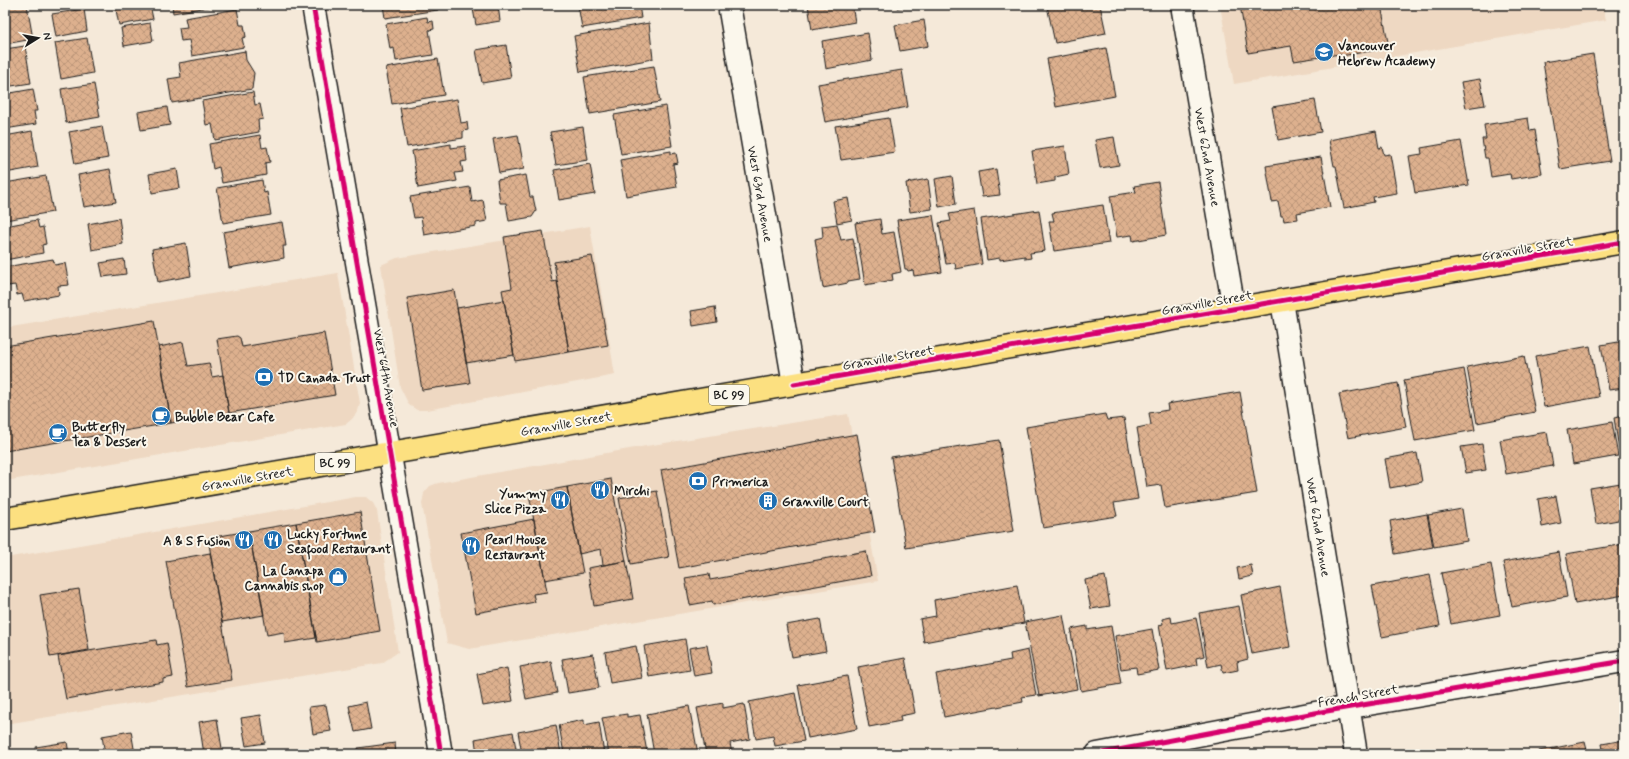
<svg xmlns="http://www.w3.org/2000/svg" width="1629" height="759" font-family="Mynerve,sans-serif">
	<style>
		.built { fill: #eed8c2 }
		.building { fill: url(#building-cross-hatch); stroke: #1c1c1c }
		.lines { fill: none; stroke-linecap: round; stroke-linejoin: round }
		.minor-casing { stroke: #1c1c1c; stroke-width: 25 }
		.trunk-casing { stroke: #1c1c1c; stroke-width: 25 }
		.minor { stroke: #fbf7ec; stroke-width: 22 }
		.trunk { stroke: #fce080; stroke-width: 22 }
		.cycleway-casing { stroke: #fbf7ec; stroke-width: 8 }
		.cycleway { stroke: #d6006c; stroke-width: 5 }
		.labels { text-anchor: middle; stroke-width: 4; stroke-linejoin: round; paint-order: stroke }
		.shield { fill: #fbf7ec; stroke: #5f5e5a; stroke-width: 1 }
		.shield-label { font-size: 12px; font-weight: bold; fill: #1c1c1c }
		.poi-label { font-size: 13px; font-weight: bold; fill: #1c1c1c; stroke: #fbf7ec; text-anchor: start }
		.street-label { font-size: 13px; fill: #1c1c1c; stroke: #fbf7ec }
	</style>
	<defs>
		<pattern id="building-cross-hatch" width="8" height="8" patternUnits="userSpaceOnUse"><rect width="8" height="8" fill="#ddb08e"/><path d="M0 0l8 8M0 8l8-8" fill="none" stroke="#bd977a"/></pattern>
	</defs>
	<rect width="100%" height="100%" fill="#f5e9d9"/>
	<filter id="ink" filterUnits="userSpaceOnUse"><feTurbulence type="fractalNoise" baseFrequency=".025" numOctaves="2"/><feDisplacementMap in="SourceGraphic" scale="8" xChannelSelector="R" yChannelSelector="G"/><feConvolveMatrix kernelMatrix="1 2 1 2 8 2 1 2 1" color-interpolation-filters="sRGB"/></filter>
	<g filter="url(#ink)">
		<!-- built -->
		<path class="built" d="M1220,5h383l3,15 -372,64z
			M590,226l25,149 -188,35h-10l-8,-5 -9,-18 -19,-122 16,-7z
			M338,273l22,130 -2,8 -6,8 -6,5 -341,57v-153z
			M848,414l30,167 -409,68 -22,-6 -25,-139 2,-11 6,-7 8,-3 208,-37z
			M356,497h10l7,6 4,8 21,141 -16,11 -377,61v-166z"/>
		<!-- building -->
		<path class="building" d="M5,5h22l6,34 -28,5z
			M115,5h35l3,14 -34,6z
			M172,5h48l-47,8z
			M383,5h54l1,5 -53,8z
			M498,5l2,16 -24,4 -3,-16z
			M578,5h61l2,13 -59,10z
			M808,5h44l3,17 -43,8z
			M896,5h19l-18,3z
			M1050,5h50l6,28 -51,10 -8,-37z
			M1240,5h141l8,43 -48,8 -1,-2 -46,7 -3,-15 -43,7z
			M84,9l3,22 -31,6 -4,-23z
			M237,9l3,16h4l2,12 -4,1 2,9 -52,9 -3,-16 -8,1 -2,-13 8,-1 -2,-9z
			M427,17l1,5 5,-1 1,8 -5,1 4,25 -37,6 -2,-13 -4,1 -4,-25z
			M924,20l4,26 -28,5 -5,-26z
			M150,23l3,18 -29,5 -3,-18z
			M649,23l4,36 -73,13 -6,-36z
			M868,33l4,27 -46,9 -4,-28z
			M87,38l6,35 -32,6 -6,-36z
			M506,45l5,33 -29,5 -6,-33z
			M25,46l6,37 -26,4v-38z
			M1106,48l9,48 -59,11 -9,-48z
			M245,51l1,9 8,13 -2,16 -80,14 -4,-24 13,-2 -2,-14z
			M1593,54l17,107 -50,8 -17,-107z
			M438,59l6,36 -52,9 -6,-36z
			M654,66l6,36 -70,12 -6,-37z
			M902,70l6,37 -83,15 -7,-38z
			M1480,79l5,26 -19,3 -5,-26z
			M94,84l6,33 -34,6 -5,-34z
			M33,89l4,22h-3l2,13 -31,5v-35z
			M253,92l2,13 5,-1 3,15 -5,1 1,12 -44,8 -3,-16 -6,1 -4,-24z
			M457,99l4,24 6,-1 1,8 -5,1v7l-56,9 -7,-39z
			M1315,100l6,32 -43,8 -6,-33z
			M666,106l6,40 -51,8 -7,-39z
			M167,107l3,18 -29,5 -3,-18z
			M889,118l6,34 -54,8 -6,-34z
			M1528,118l2,13 5,-1 7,44 -31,5 -1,-5 -19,3 -3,-19h-3l-3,-19h4l-2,-14z
			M102,126l6,32 -33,6 -6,-32z
			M583,127l5,33 -32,5 -6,-33z
			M32,131l6,36 -33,6v-37z
			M1376,131l3,17 3,-1 2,8 6,-1 7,39 -24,4 1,5 -30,6 -8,-42h-2l-5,-26z
			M260,135l2,13 5,-1 3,15 -5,1 1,12 -44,8 -3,-16 -6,2 -4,-25z
			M518,135l6,34 -25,4 -6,-34z
			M1114,137l5,28 -19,3 -5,-28z
			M1461,141l8,44 -54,8 -6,-37 13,-2 -1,-6z
			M451,144v4l14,-2 2,15 -6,1 2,10 -8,1 2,8 -39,7 -6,-37z
			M1065,146l4,28 -14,3v4l-18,3 -5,-33z
			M671,151v3l5,-1 2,10 -5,1 4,23 -51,9 -6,-36z
			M1321,157l9,50 -33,6 1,6 -14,2 -1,-5h-2l-3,-15 -6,1 -6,-36z
			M590,164l5,30 -36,6 -5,-30z
			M110,169l6,33 -32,5 -6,-32z
			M177,169l3,19 -28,5 -3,-19z
			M996,169l4,26 -18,2 -4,-25z
			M526,175l4,22h3l3,14 -4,6 -23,4 -3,-18h-6l-3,-23z
			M46,176l7,36 -48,8v-37z
			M952,176l4,28 -17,3 -4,-28z
			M928,179l4,30 -22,3 -4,-29z
			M262,180l2,13 3,-1 4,23 -48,8 -6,-35z
			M1158,182l8,53 -33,6 -1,-6 -15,2 -7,-41 26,-4 -2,-6z
			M470,187l2,15 11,-2 4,21 -11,2v3l-52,9 -3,-18 -7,1 -4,-21z
			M848,198l4,22 -15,3 -4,-22z
			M1103,205l6,38 -55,8 -5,-30h5l-2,-8z
			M974,210l8,54 -26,5 -1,-6 -9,1 -7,-41 12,-2 -2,-7z
			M1039,210l6,41 -15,2 1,5 -6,1v-3l-25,4v-2l-13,2 -6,-41z
			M933,215l9,57 -28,4 -1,-6 -5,1 -1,-2h-2l-8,-49z
			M119,218l4,26 -31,6 -4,-26z
			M880,219l2,15 12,-2 7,40 -9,2 1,6 -28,5 -10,-62z
			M37,220l2,8 4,-1 3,17 -4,1 1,8 -38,7v-34z
			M282,222l4,24h-3l1,12 -55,10 -6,-36z
			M837,224l4,16 12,-2 7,41 -12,2v2l-25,5 -8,-49 8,-2 -1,-11z
			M543,231l9,51 5,-1 12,71 -54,9 -13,-71 10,-2 -8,-51z
			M186,243l5,33 -33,6 -6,-33z
			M592,256l16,89 -39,7 -15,-90z
			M53,259l2,6 10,-2 4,22 -11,1 1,9 -35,6 -2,-7 -5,1 -2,-10 -7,1 -3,-19z
			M124,259l2,15 -23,3 -3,-14z
			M454,290l16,93 -48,7 -15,-92z
			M504,300l10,55 -48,8 -9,-55z
			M715,307l2,15 -24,4 -2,-15z
			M154,321l17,102 -166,28v-105z
			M324,333l11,62 -106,18 -12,-74 20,-3 3,2 2,9z
			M1624,341v47l-15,2 -8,-45z
			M183,342l5,24 21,-3 3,14 11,-2 6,38 -58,10 -12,-76z
			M1590,346l9,51 -55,10 -9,-51z
			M1524,356l11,56 -58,11 -10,-56z
			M1464,369l11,61 -60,11 -11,-61z
			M1398,383l8,44 -58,11 -9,-44z
			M1240,392l17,101 -92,15 -4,-23 -14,2 -10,-59 14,-3 -2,-12 19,-3 -1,-6z
			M1105,414l2,6 17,-2 14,81 -24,4 3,13 -74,12 -17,-101z
			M1624,416v32l-5,1 -5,-31z
			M1612,422l6,34 -45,8 -6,-34z
			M1547,432l6,34 -47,8 -6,-34z
			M857,434l18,98 -196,36 -18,-98z
			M999,440l15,91 -108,17 -15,-91z
			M1482,444l4,26 -20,3 -5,-26z
			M1417,453l5,29 -32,6 -5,-29z
			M611,479l15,82 -23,4 -2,-16 -22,5 -12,-67z
			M1621,483l3,18v18l-28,5 -6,-36z
			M567,487l16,86 -38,7 -16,-86z
			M657,491l12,66 -38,7 -12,-66z
			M1556,496l5,27 -19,4 -4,-28z
			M1462,509l5,32 -33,6 -6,-32z
			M360,512l20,119 -63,11 -21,-119z
			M1427,514l6,33 -38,7 -5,-33z
			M534,519l13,73 -14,2 2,8 -59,11 -15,-80z
			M296,523l20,115 -31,5 -1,-11 -17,3 -18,-104z
			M249,531l15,84 -42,7 -14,-84z
			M1624,544v51l-49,9 -9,-50z
			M866,551l5,25 -158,29 -1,-4 -22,4 -5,-27 24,-4 1,6z
			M1559,552l8,45 -55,10 -9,-45z
			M210,553l22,127 -44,7 -22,-126z
			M626,561l7,38 -39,7 -6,-38z
			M1491,564l9,51 -49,9 -10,-51z
			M1251,565l2,11 -14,3 -2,-11z
			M1430,575l10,51 -58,11 -10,-51z
			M1105,576l5,30 -19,3 -6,-29z
			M1017,585l7,38 -100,19 -4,-23 16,-3 -2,-16z
			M1280,587l10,60 -38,7 -11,-59z
			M79,589l10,61 -39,7 -10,-62z
			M1239,606l9,53 -11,3 1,8 -15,3 -2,-9 -13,3 -9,-54z
			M1063,615l14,74 -38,7 -14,-74z
			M1171,617l1,6 24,-5 8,38 -8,2 1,7 -30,6 -8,-46 4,-1 -1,-5z
			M820,619l6,32 -34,6 -6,-32z
			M1087,626v4l24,-4 10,58 -40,7 -10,-58h1l-1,-4z
			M1152,629l7,41 -22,4 -1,-7 -15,2 -6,-33z
			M685,639l5,31 -41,7 -5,-31z
			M156,640l1,5 10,-2 6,34 -10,2v3l-97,17 -8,-43z
			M707,645l5,28 -18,3 -5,-28z
			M636,646l6,32 -32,5 -5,-31z
			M1028,650l8,45 -14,2 1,5 -79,15 -8,-43 75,-14 -1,-6z
			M593,654l6,34 -31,5 -6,-34z
			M905,658l10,55 -15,3 1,5 -32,6 -11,-60z
			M551,661l6,32 -31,6 -6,-32z
			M507,668l6,33 -30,5 -6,-32z
			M847,676l10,53 -49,9 -10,-53z
			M795,693l9,48 -29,5 -2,-10 -17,3 -7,-37z
			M366,702l5,27 -16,3 -6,-26z
			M723,703v5l21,-4 6,35 -20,4 2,11h-26l-9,-46z
			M326,705l5,26 -18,3 -4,-27z
			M689,706l9,48h-44l-7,-40z
			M627,714v3l13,-2 7,37 -9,2h-29l-7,-36z
			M261,715l4,28 -19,3 -5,-28z
			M217,719l6,35h-19l-5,-32z
			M584,720v5l15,-3 5,32h-40l-5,-29z
			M556,725l5,29h-39l-4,-22z
			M131,731l4,23h-30l-3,-18z
			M513,732l4,22h-40l-2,-15z
			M1624,740v14h-20l-2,-10z
			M67,742l2,12h-32l-1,-7z
			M1585,742l3,12h-49v-3z
			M395,743l1,11h-37l-1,-6z"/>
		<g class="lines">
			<defs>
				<path id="minor" d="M313,5l128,749
					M729,5l65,379
					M1182,5l52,304
					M1282,301l74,453
					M1097,754l218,-41 309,-52"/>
				<path id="trunk" d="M5,519l1619,-277"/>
			</defs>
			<!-- minor casing -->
			<use href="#minor" class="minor-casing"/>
			<!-- trunk casing -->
			<use href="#trunk" class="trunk-casing"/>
			<!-- minor -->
			<use href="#minor" class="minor"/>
			<!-- trunk -->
			<use href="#trunk" class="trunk"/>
			<defs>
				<path id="cycleway" d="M313,5l128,749
					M794,384l830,-142
					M1097,754l218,-41 309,-52"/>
			</defs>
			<!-- cycleway casing -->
			<use href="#cycleway" class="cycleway-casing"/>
			<!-- cycleway -->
			<use href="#cycleway" class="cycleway"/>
		</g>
	</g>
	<!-- icons -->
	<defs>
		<symbol id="school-disc" viewBox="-11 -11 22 22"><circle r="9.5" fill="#1f6fb2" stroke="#fbf7ec"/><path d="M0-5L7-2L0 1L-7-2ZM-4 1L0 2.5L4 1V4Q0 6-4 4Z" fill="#fff"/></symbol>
		<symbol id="bank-disc" viewBox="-11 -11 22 22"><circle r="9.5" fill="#1f6fb2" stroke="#fbf7ec"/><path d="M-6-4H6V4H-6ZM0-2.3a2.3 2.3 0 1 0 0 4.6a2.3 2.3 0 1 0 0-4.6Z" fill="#fff"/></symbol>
		<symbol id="cafe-disc" viewBox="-11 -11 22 22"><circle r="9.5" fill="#1f6fb2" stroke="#fbf7ec"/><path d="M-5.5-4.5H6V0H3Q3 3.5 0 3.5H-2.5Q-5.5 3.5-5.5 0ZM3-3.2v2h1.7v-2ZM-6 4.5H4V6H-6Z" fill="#fff"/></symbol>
		<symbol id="restaurant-disc" viewBox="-11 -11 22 22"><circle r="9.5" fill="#1f6fb2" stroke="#fbf7ec"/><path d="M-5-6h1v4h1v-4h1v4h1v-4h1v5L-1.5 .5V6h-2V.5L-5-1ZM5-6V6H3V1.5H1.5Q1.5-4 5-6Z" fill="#fff"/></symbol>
		<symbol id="building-disc" viewBox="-11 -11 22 22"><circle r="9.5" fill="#1f6fb2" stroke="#fbf7ec"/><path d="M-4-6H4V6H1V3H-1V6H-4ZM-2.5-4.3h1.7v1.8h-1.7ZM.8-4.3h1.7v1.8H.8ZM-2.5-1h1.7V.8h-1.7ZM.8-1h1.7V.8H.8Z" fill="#fff"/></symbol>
		<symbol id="shop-disc" viewBox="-11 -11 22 22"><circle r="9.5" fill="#1f6fb2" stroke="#fbf7ec"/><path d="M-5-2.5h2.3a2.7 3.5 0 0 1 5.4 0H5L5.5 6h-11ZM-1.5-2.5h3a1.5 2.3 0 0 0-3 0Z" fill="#fff"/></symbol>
	</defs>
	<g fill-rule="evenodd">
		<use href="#school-disc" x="1313" y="41" width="22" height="22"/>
		<use href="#bank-disc" x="253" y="366" width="22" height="22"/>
		<use href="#cafe-disc" x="150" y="405" width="22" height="22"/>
		<use href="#cafe-disc" x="47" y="422" width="22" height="22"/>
		<use href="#bank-disc" x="687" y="470" width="22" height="22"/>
		<use href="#restaurant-disc" x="589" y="479" width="22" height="22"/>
		<use href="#restaurant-disc" x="549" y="489" width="22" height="22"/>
		<use href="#building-disc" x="757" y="490" width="22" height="22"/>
		<use href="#restaurant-disc" x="233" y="529" width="22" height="22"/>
		<use href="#restaurant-disc" x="262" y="529" width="22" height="22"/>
		<use href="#restaurant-disc" x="460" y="535" width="22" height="22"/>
		<use href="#shop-disc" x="327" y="566" width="22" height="22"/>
	</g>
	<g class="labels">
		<!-- shield labels -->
		<g class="shield">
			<rect x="709" y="385" width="40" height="20" rx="3"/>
			<rect x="315" y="453" width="40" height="20" rx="3"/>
		</g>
		<g class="shield-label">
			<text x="729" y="399">BC 99</text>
			<text x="335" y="467">BC 99</text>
		</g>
		<!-- poi labels -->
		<g class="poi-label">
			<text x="1338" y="50">Vancouver<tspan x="1338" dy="15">Hebrew Academy</tspan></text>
			<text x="278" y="382">TD Canada Trust</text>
			<text x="175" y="421">Bubble Bear Cafe</text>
			<text x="72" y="431">Butterfly<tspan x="72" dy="15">Tea &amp; Dessert</tspan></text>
			<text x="712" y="486">Primerica</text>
			<text x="614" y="495">Mirchi</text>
			<text x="546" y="498" text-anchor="end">Yummy<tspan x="546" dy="15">Slice Pizza</tspan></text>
			<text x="782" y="506">Granville Court</text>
			<text x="287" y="538">Lucky Fortune<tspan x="287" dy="15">Seafood Restaurant</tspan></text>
			<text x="485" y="544">Pearl House<tspan x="485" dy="15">Restaurant</tspan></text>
			<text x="230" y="545" text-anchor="end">A &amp; S Fusion</text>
			<text x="324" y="575" text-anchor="end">La Canapa<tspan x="324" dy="15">Cannabis shop</tspan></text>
		</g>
		<!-- street labels -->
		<g class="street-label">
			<text transform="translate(1208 157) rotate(80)" y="5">West 62nd Avenue</text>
			<text transform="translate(761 194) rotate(80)" y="5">West 63rd Avenue</text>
			<text transform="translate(1527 248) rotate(-10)" y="5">Granville Street</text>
			<text transform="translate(1207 302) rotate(-10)" y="5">Granville Street</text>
			<text transform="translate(888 357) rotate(-10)" y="5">Granville Street</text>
			<text transform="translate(387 378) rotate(80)" y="5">West 64th Avenue</text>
			<text transform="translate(566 423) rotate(-10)" y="5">Granville Street</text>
			<text transform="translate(247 478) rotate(-10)" y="5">Granville Street</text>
			<text transform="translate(1319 527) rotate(81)" y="5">West 62nd Avenue</text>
			<text transform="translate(1358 695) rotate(-10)" y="5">French Street</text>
		</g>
	</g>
	<!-- margin -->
	<rect width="1629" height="759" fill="none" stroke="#fbf7ec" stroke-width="20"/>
	<rect x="10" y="10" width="1609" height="739" fill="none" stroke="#1c1c1c" stroke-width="1.5" filter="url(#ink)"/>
	<!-- north arrow -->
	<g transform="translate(38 38) rotate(79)" stroke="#fbf7ec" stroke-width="3" paint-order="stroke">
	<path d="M0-3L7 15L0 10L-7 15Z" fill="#1c1c1c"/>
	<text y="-6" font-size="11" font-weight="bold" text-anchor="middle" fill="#1c1c1c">N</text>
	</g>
</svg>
